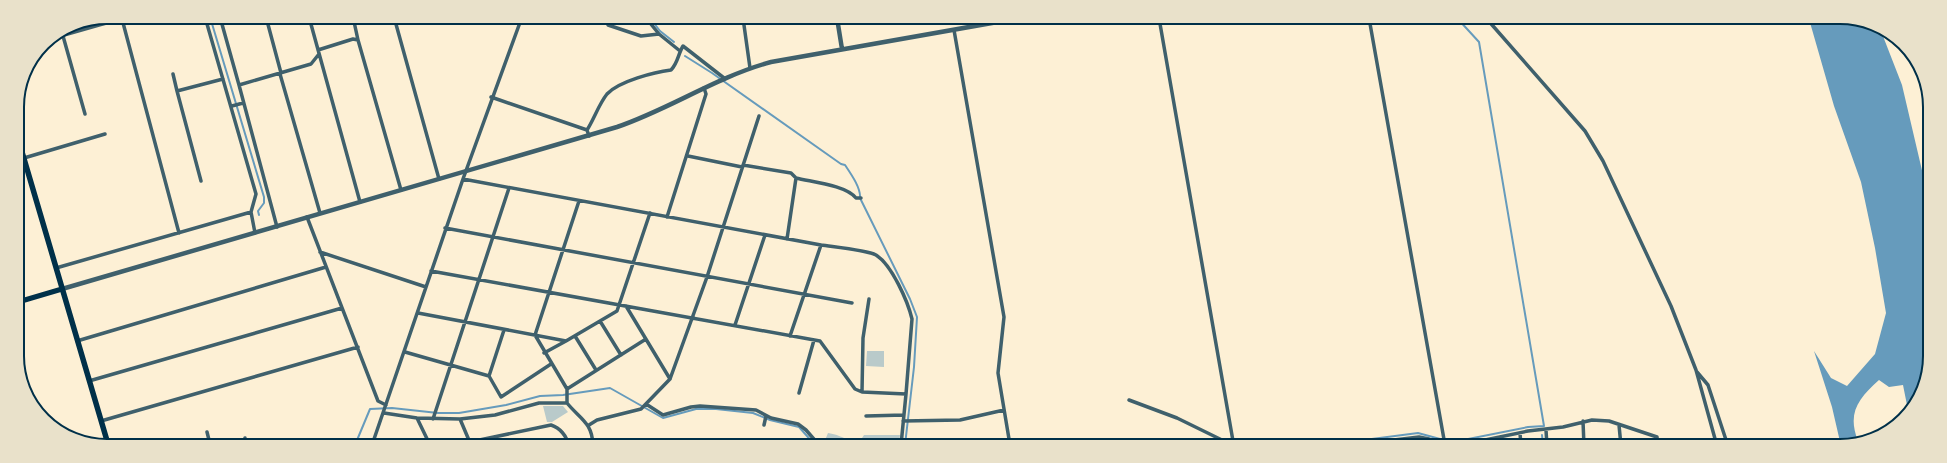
<svg xmlns="http://www.w3.org/2000/svg" width="1947" height="463" font-family="'PT Serif',serif">
	<style>
		.green { fill: #b9caca }
		.water { fill: #669bbc }
		.lines { fill: none; stroke-linecap: round; stroke-linejoin: round }
		.stream { stroke: #669bbc; stroke-width: 2 }
		.minor { stroke: #3f606c; stroke-width: 3.5 }
		.tertiary { stroke: #3f606c; stroke-width: 4.5 }
		.secondary { stroke: #003049; stroke-width: 5 }
		.primary { stroke: #003049; stroke-width: 5.5 }
		.rim { fill: none; stroke: #003049; stroke-width: 2 }
	</style>
	<rect width="100%" height="100%" fill="#fdf0d5"/>
	<!-- green -->
	<path class="green" d="M867,351h17v16l-18,-1z
		M543,406h20l5,6 -16,10h-5z
		M828,433c14,2 17,8 32,8l4,-6h36l-1,10h-76z"/>
	<!-- water -->
	<path class="water" d="M1809,19h48l24,12 21,54 26,111v177l-23,40 2,-8 -4,-20 -14,2 -10,-7c-21,19 -32,33 -21,61l-12,5h-5l-9,-39 -18,-56 17,27 16,8 28,-32 11,-41 -11,-65 -14,-66 -27,-76z"/>
	<g class="lines">
		<!-- stream -->
		<path class="stream" d="M210,17l54,180v6l-6,8 1,4
			M650,18l10,13 14,11
			M685,56l27,17 129,91 4,1c6,9 16,23 15,33l50,101 7,18 -3,50 -9,78
			M1542,435l1,11
			M1341,443l77,-10 22,6
			M1448,443l80,-16 16,-1 -65,-384 -22,-24
			M355,445l15,-36 22,-1 46,5h21l47,-8 34,-9 23,-1 47,-7 53,30 33,-9h20l37,4 17,7 29,7 16,18"/>
		<!-- minor -->
		<path class="minor" d="M205,17l51,177 -5,18 4,21
			M220,17l19,68 72,-21 8,-10
			M266,17l15,56
			M309,17l51,185
			M394,17l45,162
			M609,17l-1,8 33,11 18,-2
			M646,18l13,16 21,17
			M743,18l7,50
			M1159,18l74,423 3,4
			M1369,18l76,427
			M1486,18l99,113 18,30 68,145 25,64 21,76
			M122,19l57,214
			M954,30l50,287 -6,56 12,72
			M63,36l22,78
			M50,39l77,-22
			M358,40l43,150
			M318,50l35,-11 5,1 -5,-23
			M173,74l4,17
			M280,74l40,139
			M239,85l38,142
			M491,97l96,33 2,6
			M232,106l11,-3
			M587,130c7,-11 12,-26 20,-36 12,-13 48,-22 64,-24 7,-7 7,-16 12,-24l41,32
			M688,156l54,11
			M24,158l81,-24
			M743,165l48,8 5,5 -9,61
			M796,178c16,4 50,7 60,20h5
			M463,179l358,66 -31,91
			M201,181l-24,-90 46,-12
			M307,217l71,184 8,4
			M667,217l39,-123 -2,-6
			M445,228l407,75
			M821,245c13,2 45,5 55,10 16,10 32,47 36,64l-6,75
			M320,252l106,35
			M56,268l195,-56
			M431,271l389,70 35,48 7,3 44,2 -5,51
			M626,306l44,73
			M418,313l148,28 51,-30 33,-98
			M600,321l21,34
			M735,325l30,-90
			M575,336l21,34
			M77,341l249,-74
			M405,352l84,24 12,21 50,-33
			M544,353l22,-12
			M1697,372l11,13 20,61
			M489,376l15,-46
			M89,381l253,-73
			M567,389l79,-50
			M862,392l1,-54 6,-39
			M799,393l15,-53
			M1129,400l48,18 47,23 17,-1 30,5
			M567,403v-14l-32,-54 44,-134
			M646,404l17,11 28,-8 9,-1 56,4 15,8 27,6 8,6 13,15
			M384,413l33,5 43,1 35,-4 44,-12h28c13,16 25,19 26,42
			M866,416l38,-1
			M417,418l13,27
			M433,419l76,-231
			M460,419l11,26
			M101,421l257,-74
			M903,421l57,-1 44,-10
			M1583,421l1,25
			M589,425l8,-5 44,-11 29,-30 37,-102 52,-161
			M764,425l2,-9
			M1619,425l2,21
			M1546,430l1,16
			M207,432l3,12
			M1520,433l1,13
			M245,438l1,6
			M470,442l81,-17c9,3 16,11 17,20
			M372,445l91,-266 59,-162
			M1352,445l67,-8 10,2 13,6
			M1461,445l67,-14 35,-4 29,-7 17,1 48,16 1,9"/>
		<!-- tertiary -->
		<path class="tertiary" d="M837,18l5,31
			M62,289l555,-162c53,-18 99,-50 154,-65l249,-44"/>
		<!-- secondary -->
		<path class="secondary" d="M18,302l44,-13"/>
		<!-- primary -->
		<path class="primary" d="M17,135l91,309"/>
	</g>
	<!-- crop -->
	<path d="M0 0H1947V463H0ZM107 24H1840A83 83 0 0 1 1923 107V356A83 83 0 0 1 1840 439H107A83 83 0 0 1 24 356V107A83 83 0 0 1 107 24Z" fill="#e9e1ca" fill-rule="evenodd"/>
	<path class="rim" d="M107 24H1840A83 83 0 0 1 1923 107V356A83 83 0 0 1 1840 439H107A83 83 0 0 1 24 356V107A83 83 0 0 1 107 24Z"/>
</svg>
